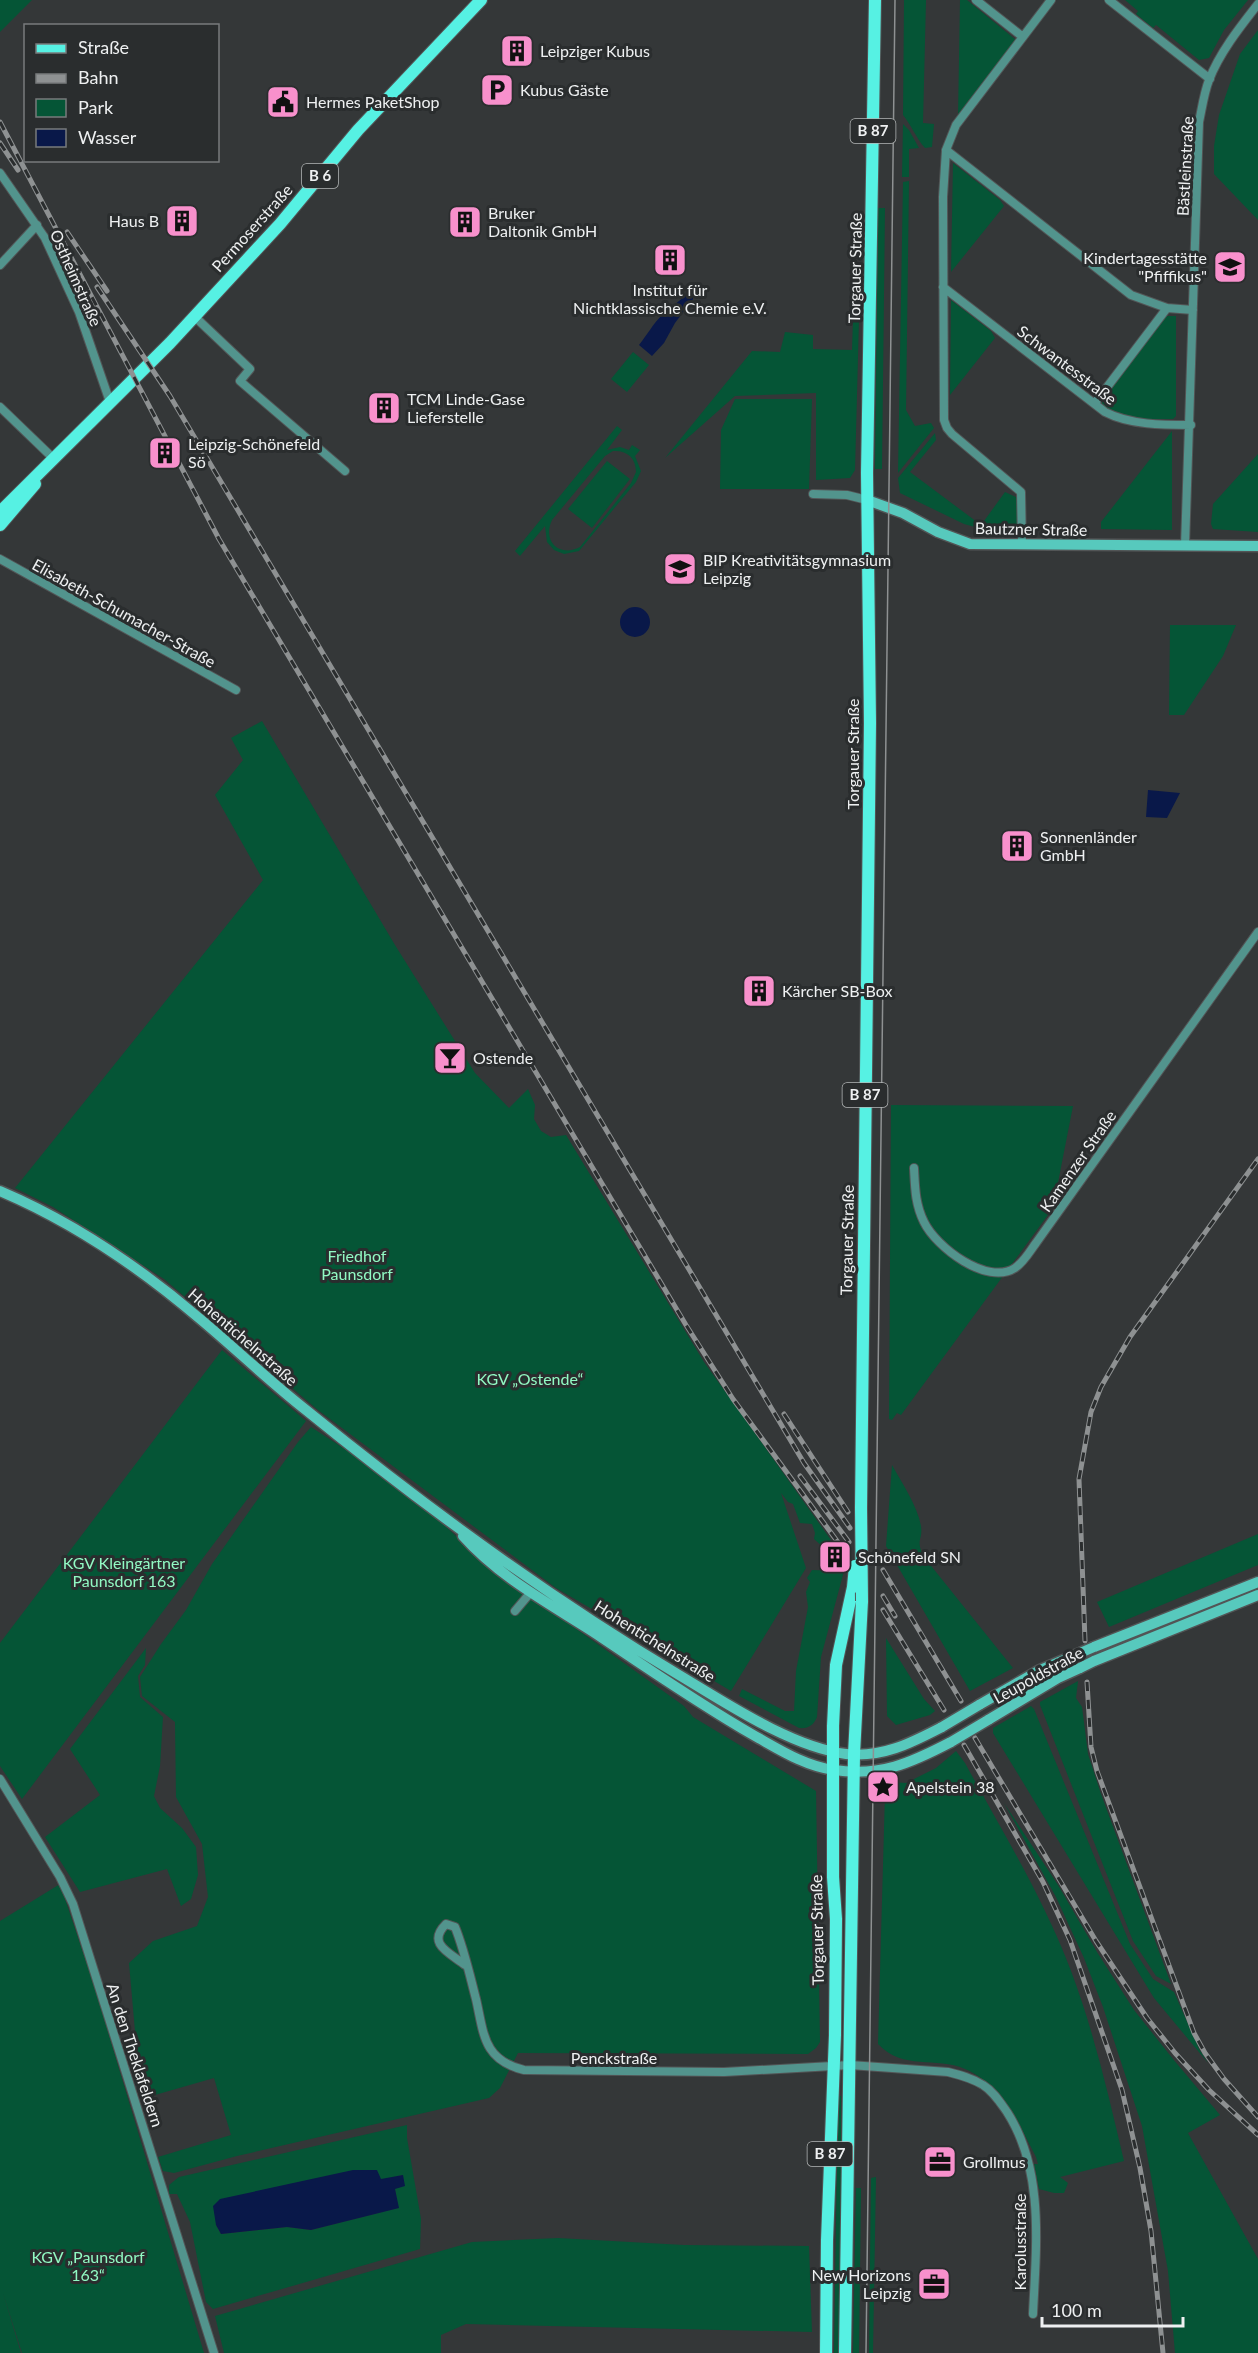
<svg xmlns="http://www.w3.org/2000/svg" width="1258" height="2353" font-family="Lato,sans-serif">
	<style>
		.green { fill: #055536; fill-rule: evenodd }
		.water { fill: #091849 }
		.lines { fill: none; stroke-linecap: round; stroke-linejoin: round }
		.street-casing { stroke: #525556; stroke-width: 10 }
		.secondary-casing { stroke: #525556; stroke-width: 13 }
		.primary-casing { stroke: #525556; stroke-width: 14 }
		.street { stroke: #52948d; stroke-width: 8 }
		.secondary { stroke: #57c9bd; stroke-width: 10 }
		.primary { stroke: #56f1e3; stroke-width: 12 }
		.tram { stroke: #8e9192; stroke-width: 1.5 }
		.rail-casing { stroke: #8e9192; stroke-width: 5 }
		.rail { stroke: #2a2d2e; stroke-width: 3; stroke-dasharray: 9; stroke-linecap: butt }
		.secondary-bridge-casing { stroke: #525556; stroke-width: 13; stroke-linecap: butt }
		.primary-bridge-casing { stroke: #525556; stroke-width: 14; stroke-linecap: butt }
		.secondary-bridge { stroke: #57c9bd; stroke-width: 10 }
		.primary-bridge { stroke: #56f1e3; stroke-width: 12 }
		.labels { text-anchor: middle; stroke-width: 6; stroke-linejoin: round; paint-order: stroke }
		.shield { fill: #2a2d2e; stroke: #b3b6b6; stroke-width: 1.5 }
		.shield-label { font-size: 15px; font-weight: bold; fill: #eef0f1 }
		.poi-label { font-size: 16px; fill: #eef0f1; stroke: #2a2d2e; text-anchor: start }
		.street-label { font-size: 16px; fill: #eef0f1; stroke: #2a2d2e }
		.park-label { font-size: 16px; fill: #91f9c3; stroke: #2a2d2e }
	</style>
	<rect width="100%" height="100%" fill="#343738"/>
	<!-- green -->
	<path class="green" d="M0,0h32l-32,32z
		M904,0h22l-3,123 11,1 -2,23 -7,1c-9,-10 -13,-22 -22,-33z
		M960,0h7l49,40 -58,77z
		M1125,0h123l-24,30 -15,28 -10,2 -43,-35 -3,3 -17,-14 2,-3z
		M1258,30v190l-44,-46v-28l5,-31 21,-61z
		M903,124l6,6 10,18 -10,1v28h-7z
		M953,163l47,37 4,6 -53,66z
		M909,181l-3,229 9,16 16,-3 3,5 -36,45 5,-291z
		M878,208h7l-3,261h-7z
		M951,300l40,31 4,7 -45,57z
		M1166,316h10v100l-3,3c-24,0 -51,3 -71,-13v-7z
		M853,319h6l-4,151 -5,8 -34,2v-87l-81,3 -70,62 87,-107 28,1 5,-20 28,3v14l39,1z
		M633,352l16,13 -22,27 -16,-13z
		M735,399h77l-3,90h-89l1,-59z
		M617,426l5,4 -15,20 13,-3 9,3 3,-5 8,5 -5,6 6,15 -5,11 -57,69 -15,3 -10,-4 -7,-8 -2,-16 -25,30 -5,-5zM613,451c14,-1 23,7 23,21l-5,11 -51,64c-21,11 -38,-6 -28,-27l53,-64z
		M1172,431v99l-71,-1v-7z
		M935,433l1,7 -26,32 67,50 7,-1 21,-29 13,6 -1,30 -42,-1 -11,-3 -64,-31 -2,-15z
		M1258,454v78l-45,-3 -2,-5 2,-20z
		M607,461l23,18 -38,49 -24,-19z
		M1170,625h66l-13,31 -39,59h-15z
		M262,721l133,224 80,128 34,35 19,-19 7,16 -1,14 7,12 10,6 15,-2 138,227 127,178 -8,7 -9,-8 1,-6 -3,-9 -12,-1 -7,-19 -5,-2 -7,-9 25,75 -75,123 -175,-103 -238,-178 -154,-131 -111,-72 -38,-19 248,-308 -48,-85 28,-35 -12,-22z
		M891,1105l182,1 -20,102 -152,207 -4,-2 -5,7 -3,-1z
		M222,1350l84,71 -284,378 -22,-33v-123z
		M311,1427l43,28 88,68 45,42 197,141 9,11 123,74 4,251 -4,6 -8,6 -290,-1 -18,35 -11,10 -252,58 -63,17 -11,-2 -5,-14 73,-22 -17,-57 -73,21 -12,-136 24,-22 44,-15 11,-29 -6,-53 -26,-47 -1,-75 -33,-26 -2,-19 21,-33 25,-34 26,-46 86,-122z
		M892,1465c10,18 25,40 29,61 2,15 -6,13 3,31l89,111 -43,23 -84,-145z
		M1258,1534v31l-149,62 -12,-25z
		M812,1570l32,1 -23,86 -4,60c-3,8 -9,12 -18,11l-60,-32 3,-7 43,22h9l2,-40 12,-64 -2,-15 4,-10 -3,-4z
		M886,1638l38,61 11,12 -5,4 -34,10 -9,-9z
		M146,1648l-1,17 -7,11 2,21 23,20 -3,49 -6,30 6,12 22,20 14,19 2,28 -7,24 -10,7 -14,-37 -87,23 -35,-55 55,-42 -30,-46z
		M1078,1681l-2,17 6,9 6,47 13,40 70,190 -15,-8 -23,-35 -93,-236v-3z
		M1031,1706l3,3 96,235 23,35 21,13 25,57 9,14 -54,-65 -161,-265v-5z
		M956,1751l9,12c37,68 79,136 106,208 23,61 38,126 53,190l-64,16 8,6 -4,10h-10l-15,-4 -5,-25h4l-2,-7c-17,-33 -35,-73 -71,-88 -29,-13 -62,2 -87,-25l7,-251 6,-11 15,1 30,-15z
		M1004,1803l54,82 39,67 37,58 39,49 47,56 -32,18 70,126v94h-83l-7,-82 -26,-145 -39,-119 -19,-49 -28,-61z
		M60,1884l34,101 110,368h-182l-19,-60 18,60h-21v-432z
		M838,2096h3c0,86 2,171 1,257h-8z
		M407,2125v13l14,81 -1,30 -207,60 -7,-7 -16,-80 -13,-28h-8v-9l10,-8zM402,2175l-7,14 3,19 -87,22 -24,-3 -66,7 -5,-9z
		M876,2177l-3,176h-4l2,-175z
		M856,2188h5l-2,165h-6z
		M558,2238l126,7 125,1 3,86 -346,-8 -25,11v18h-217l-9,-37 257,-74z"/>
	<!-- water -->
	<path class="water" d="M691,290h2v9l-18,24 -11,20 -12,13 -13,-11c8,-10 14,-21 23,-30 9,-10 20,-14 29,-25z
		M620 622a15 15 0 1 1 30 0a15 15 0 1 1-30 0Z
		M1148,790l32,3 -13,25 -21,-1z
		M353,2170h24l4,9 22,-4 2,11 -10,3 4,19 -88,22 -24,-3 -66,7 -5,-9 -3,-19 7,-7z"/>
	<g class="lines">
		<defs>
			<path id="street" d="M976,0l47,37
				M1109,0l101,79
				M946,150l185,145 36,13 26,2
				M0,173l45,65 34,74 31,90
				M0,265l37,-40
				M943,287l162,125c25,13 58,13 86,13
				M194,316l56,53 -10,12 105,90
				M1095,403l72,-95
				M0,407l54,52
				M813,494l34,1 20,5
				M1022,545l-1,-53 -69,-58 -5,-6 -3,-8 -1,-223 3,-47 10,-25 95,-125
				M1185,546l14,-424c3,-14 5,-29 10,-42 11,-28 31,-53 49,-76
				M0,559l236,131
				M914,1168c1,19 1,36 10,54 12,25 63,64 91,46 9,-6 15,-17 21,-25l222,-311
				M515,1611l16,-19
				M0,1779l60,98 13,27 141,449
				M465,1965c-15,-12 -39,-21 -19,-41l9,3c9,22 15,49 21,72 8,35 7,61 48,71l200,2 126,-7 98,7c12,3 24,6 35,13 10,6 17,17 24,27 38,59 29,135 26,202"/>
			<path id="secondary" d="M867,500l36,13 35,19 32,12 288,2
				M0,1191c73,31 138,75 199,127 36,30 70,63 107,92 118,96 242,187 373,265 47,28 112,72 167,79 37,4 65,-11 96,-27
				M463,1536c37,42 89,69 135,99 52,35 103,70 157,101 25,14 50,30 79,34 46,7 77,-7 117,-28
				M1094,1647l164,-65
				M1094,1661l164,-66
				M979,1705l61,-35 40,-17
				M988,1720l70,-42 22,-10"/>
			<path id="primary" d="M0,512l170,-169 110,-119 78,-94 123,-130
				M0,525l35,-41
				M861,1508l9,-785 -3,-250 8,-473
				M826,2353l1,-113 8,-205 1,-116 -3,-42v-151l3,-61 17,-78
				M845,2353l9,-599 8,-153"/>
		</defs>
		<!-- street casing -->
		<use href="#street" class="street-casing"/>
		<!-- secondary casing -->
		<use href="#secondary" class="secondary-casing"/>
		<!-- primary casing -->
		<use href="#primary" class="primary-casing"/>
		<!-- street -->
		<use href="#street" class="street"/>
		<!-- secondary -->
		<use href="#secondary" class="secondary"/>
		<!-- primary -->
		<use href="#primary" class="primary"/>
		<!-- tram -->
		<path class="tram" d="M866,2353l29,-2353"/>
		<defs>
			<path id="rail" d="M0,122l219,417 467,786 47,74 115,157
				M0,143l18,27
				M67,232l40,59
				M97,287l73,109 634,1067 46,65
				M784,1414l64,98
				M800,1476l49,66
				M883,1570l78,131
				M883,1596l12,20
				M883,1610l61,100
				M1085,1641l-6,-162 12,-67 10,-25 29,-50 128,-178
				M1087,1682l4,65 6,24 97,262 11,20 19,26 34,38
				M975,1738l121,203 51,77 28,35 34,37 49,45
				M964,1745l79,137 27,58 52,150 18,78 11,63 12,122"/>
		</defs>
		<!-- rail casing -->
		<use href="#rail" class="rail-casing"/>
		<!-- rail -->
		<use href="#rail" class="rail"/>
		<defs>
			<path id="secondary-bridge" d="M1080,1653l14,-6
				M1080,1668l14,-7
				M942,1727l37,-22
				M951,1742l37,-22"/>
			<path id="primary-bridge" d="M861,1508l1,93
				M853,1587l2,-21"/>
		</defs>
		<!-- secondary-bridge casing -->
		<use href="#secondary-bridge" class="secondary-bridge-casing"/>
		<!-- primary-bridge casing -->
		<use href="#primary-bridge" class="primary-bridge-casing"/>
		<!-- secondary-bridge -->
		<use href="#secondary-bridge" class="secondary-bridge"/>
		<!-- primary-bridge -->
		<use href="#primary-bridge" class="primary-bridge"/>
	</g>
	<!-- icons -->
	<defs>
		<symbol id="building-square" viewBox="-11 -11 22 22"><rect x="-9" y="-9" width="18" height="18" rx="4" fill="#f890cc" stroke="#2a2d2e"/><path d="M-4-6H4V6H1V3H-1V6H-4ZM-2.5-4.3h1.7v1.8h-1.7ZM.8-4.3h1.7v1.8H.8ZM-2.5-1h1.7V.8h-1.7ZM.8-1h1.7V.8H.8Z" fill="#111"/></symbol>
		<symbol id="parking-square" viewBox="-11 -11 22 22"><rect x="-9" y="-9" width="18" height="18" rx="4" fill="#f890cc" stroke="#2a2d2e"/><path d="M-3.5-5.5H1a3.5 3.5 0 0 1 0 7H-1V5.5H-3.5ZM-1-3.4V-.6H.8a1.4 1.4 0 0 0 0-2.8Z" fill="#111"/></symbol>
		<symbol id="civic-square" viewBox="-11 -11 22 22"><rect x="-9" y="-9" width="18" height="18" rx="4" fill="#f890cc" stroke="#2a2d2e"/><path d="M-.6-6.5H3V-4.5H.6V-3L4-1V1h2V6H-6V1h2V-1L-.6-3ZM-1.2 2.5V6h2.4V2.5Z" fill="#111"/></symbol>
		<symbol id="school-square" viewBox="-11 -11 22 22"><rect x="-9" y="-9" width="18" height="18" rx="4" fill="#f890cc" stroke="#2a2d2e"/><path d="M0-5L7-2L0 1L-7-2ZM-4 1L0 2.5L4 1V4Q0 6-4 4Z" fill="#111"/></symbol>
		<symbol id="bar-square" viewBox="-11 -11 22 22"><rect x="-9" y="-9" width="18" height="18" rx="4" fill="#f890cc" stroke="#2a2d2e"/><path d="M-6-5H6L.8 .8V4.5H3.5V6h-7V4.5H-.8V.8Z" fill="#111"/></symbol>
		<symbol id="sight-square" viewBox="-11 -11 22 22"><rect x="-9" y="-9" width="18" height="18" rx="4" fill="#f890cc" stroke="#2a2d2e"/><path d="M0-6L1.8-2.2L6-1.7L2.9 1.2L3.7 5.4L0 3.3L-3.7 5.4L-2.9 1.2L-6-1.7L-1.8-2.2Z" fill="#111"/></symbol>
		<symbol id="office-square" viewBox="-11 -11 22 22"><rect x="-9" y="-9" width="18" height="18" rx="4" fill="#f890cc" stroke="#2a2d2e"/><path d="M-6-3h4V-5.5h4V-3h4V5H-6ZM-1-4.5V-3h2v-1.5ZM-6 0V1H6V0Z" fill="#111"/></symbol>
	</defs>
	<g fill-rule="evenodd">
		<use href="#building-square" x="498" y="32" width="38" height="38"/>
		<use href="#parking-square" x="478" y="71" width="38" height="38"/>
		<use href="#civic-square" x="264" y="83" width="38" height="38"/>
		<use href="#building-square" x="163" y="202" width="38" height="38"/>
		<use href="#building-square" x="446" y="203" width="38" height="38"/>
		<use href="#building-square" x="651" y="241" width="38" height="38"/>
		<use href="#school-square" x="1211" y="248" width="38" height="38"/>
		<use href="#building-square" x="365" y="389" width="38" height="38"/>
		<use href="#building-square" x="146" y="434" width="38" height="38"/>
		<use href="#school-square" x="661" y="550" width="38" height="38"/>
		<use href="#building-square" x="998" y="827" width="38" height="38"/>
		<use href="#building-square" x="740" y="972" width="38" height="38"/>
		<use href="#bar-square" x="431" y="1039" width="38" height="38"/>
		<use href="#building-square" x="816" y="1538" width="38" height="38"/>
		<use href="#sight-square" x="864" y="1768" width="38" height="38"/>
		<use href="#office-square" x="921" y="2143" width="38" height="38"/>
		<use href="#office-square" x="915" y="2265" width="38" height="38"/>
	</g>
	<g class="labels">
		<!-- shield labels -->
		<g class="shield">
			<rect x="850.5" y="119" width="45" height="24" rx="4.5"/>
			<rect x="302" y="164" width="36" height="24" rx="4.5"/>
			<rect x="842.5" y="1083" width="45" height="24" rx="4.5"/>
			<rect x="807.5" y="2142" width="45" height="24" rx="4.5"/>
		</g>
		<g class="shield-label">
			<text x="873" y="136">B 87</text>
			<text x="320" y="181">B 6</text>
			<text x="865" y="1100">B 87</text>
			<text x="830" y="2159">B 87</text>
		</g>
		<!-- poi labels -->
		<g class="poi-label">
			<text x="540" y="57">Leipziger Kubus</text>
			<text x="520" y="96">Kubus Gäste</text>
			<text x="306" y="108">Hermes PaketShop</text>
			<text x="488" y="219">Bruker<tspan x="488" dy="18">Daltonik GmbH</tspan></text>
			<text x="159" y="227" text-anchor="end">Haus B</text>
			<text x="1207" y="264" text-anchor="end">Kindertagesstätte<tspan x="1207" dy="18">"Pfiffikus"</tspan></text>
			<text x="670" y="296" text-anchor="middle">Institut für<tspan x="670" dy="18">Nichtklassische Chemie e.V.</tspan></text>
			<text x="407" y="405">TCM Linde-Gase<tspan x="407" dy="18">Lieferstelle</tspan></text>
			<text x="188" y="450">Leipzig-Schönefeld<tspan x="188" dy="18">Sö</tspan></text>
			<text x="703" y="566">BIP Kreativitätsgymnasium<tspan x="703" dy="18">Leipzig</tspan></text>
			<text x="1040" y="843">Sonnenländer<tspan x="1040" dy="18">GmbH</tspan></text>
			<text x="782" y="997">Kärcher SB-Box</text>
			<text x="473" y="1064">Ostende</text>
			<text x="858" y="1563">Schönefeld SN</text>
			<text x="906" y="1793">Apelstein 38</text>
			<text x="963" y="2168">Grollmus</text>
			<text x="911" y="2281" text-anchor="end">New Horizons<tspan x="911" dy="18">Leipzig</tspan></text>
		</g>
		<!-- street labels -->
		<g class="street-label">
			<text transform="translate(1185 166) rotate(-87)" y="6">Bästleinstraße</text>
			<text transform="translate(252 228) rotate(-48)" y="6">Permoserstraße</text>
			<text transform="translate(855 268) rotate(-89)" y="6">Torgauer Straße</text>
			<text transform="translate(76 278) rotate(66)" y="6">Ostheimstraße</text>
			<text transform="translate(1067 365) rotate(37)" y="6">Schwantesstraße</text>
			<text transform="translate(1031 529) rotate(1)" y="6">Bautzner Straße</text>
			<text transform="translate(124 613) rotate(29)" y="6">Elisabeth-Schumacher-Straße</text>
			<text transform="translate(853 754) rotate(-90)" y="6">Torgauer Straße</text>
			<text transform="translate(1078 1161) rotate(-55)" y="6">Kamenzer Straße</text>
			<text transform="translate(847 1240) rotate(-89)" y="6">Torgauer Straße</text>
			<text transform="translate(243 1337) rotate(41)" y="6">Hohentichelnstraße</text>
			<text transform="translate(655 1641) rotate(32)" y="6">Hohentichelnstraße</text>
			<text transform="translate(1038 1675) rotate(-29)" y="6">Leupoldstraße</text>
			<text transform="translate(817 1930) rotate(-91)" y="6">Torgauer Straße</text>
			<text transform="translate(135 2055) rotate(72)" y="6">An den Theklafeldern</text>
			<text x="614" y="2064">Penckstraße</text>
			<text transform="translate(1020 2242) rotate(-90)" y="6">Karolusstraße</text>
		</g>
		<!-- park labels -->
		<g class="park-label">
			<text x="357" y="1262">Friedhof<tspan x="357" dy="18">Paunsdorf</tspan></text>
			<text x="530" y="1385">KGV „Ostende“</text>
			<text x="124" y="1569">KGV Kleingärtner<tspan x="124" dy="18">Paunsdorf 163</tspan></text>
			<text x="88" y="2263">KGV „Paunsdorf<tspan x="88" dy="18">163“</tspan></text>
		</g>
	</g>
	<!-- legend -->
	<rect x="24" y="24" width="195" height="138" fill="#2a2d2e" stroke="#787b7c" stroke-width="1.5"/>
	<rect x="36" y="44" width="30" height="9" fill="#56f1e3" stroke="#787b7c" stroke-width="1.5"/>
	<text x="78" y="54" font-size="18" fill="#eef0f1">Straße</text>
	<rect x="36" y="74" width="30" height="9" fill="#8e9192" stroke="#787b7c" stroke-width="1.5"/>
	<text x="78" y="84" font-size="18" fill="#eef0f1">Bahn</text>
	<rect x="36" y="99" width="30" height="18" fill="#055536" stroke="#787b7c" stroke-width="1.5"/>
	<text x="78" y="114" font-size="18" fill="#eef0f1">Park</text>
	<rect x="36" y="129" width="30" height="18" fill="#091849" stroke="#787b7c" stroke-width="1.5"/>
	<text x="78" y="144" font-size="18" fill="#eef0f1">Wasser</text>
	<!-- scale -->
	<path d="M1042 2317v9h141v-9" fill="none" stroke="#eef0f1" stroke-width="3"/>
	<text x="1051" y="2317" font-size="18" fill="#eef0f1" stroke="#2a2d2e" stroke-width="4.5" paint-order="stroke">100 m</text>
</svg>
